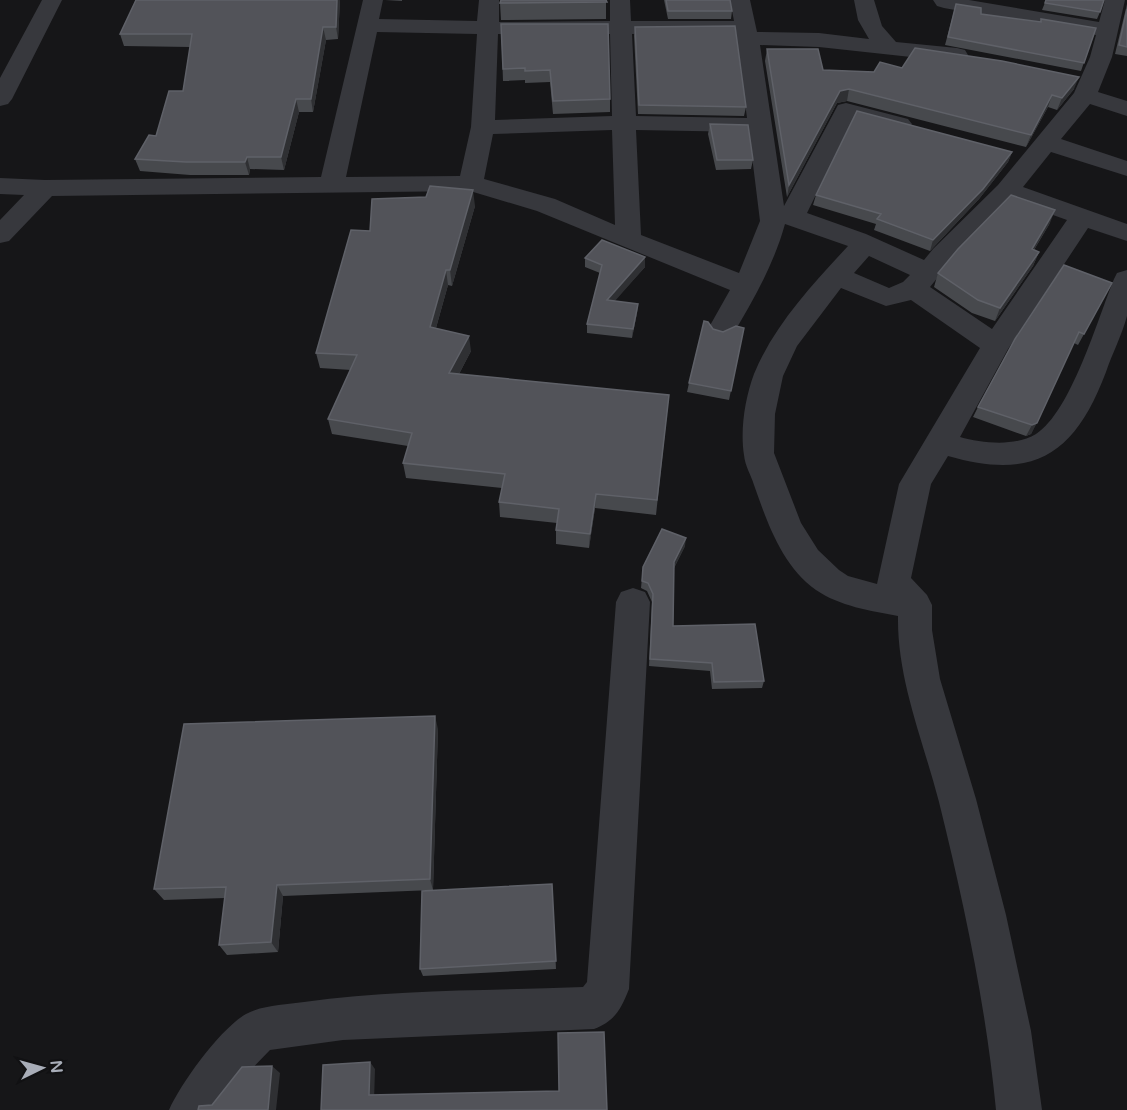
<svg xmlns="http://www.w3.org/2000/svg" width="1127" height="1110" font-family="'Varela Round',sans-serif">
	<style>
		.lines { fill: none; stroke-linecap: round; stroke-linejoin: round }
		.minor { fill: #37383d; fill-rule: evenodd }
		.wall { fill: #47494d }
		.shaded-wall { fill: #2f3033 }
		.building { fill: #525359; stroke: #5f6168; stroke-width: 1.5 }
	</style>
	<rect width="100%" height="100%" fill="#161618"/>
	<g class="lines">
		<!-- minor -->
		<path class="minor" d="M42,0h20l-50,99 -4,5 -8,2v-28z
			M363,0h20l-4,19 98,2 2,-21h20v22l111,-1v-21h20l1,21h103l-4,-21h20l7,32 62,1 50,6 -11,-19 -4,-20h20l8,26 14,16 61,6 8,2 3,5 -3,5 -8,2 -138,-15 -59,-2 24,161 54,-101 8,-2 62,16 4,5 -4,5 -8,2 -47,-12 -46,94 59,21 58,26 9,-11 65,-64 76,-92 16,-36 6,-22 -152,-27 -7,-2 -4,-6h36l130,22 6,-22h20l-13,57 -14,35 29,9v15l-37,-12 -29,35 66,22v15l-76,-24 -28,35 104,37v17l-39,-13 -80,121 -48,88c22,6 55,10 76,-3 35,-22 62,-116 78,-155l3,-6 10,-3c0,14 0,32 0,46 -5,19 -15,38 -21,56 -31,82 -71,109 -158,84l-17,28 -20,94 16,17 5,10v25l8,49 36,120 30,116 25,116 11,79h-46c-10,-104 -32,-207 -57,-308 -16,-62 -42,-122 -41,-186 -27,-5 -59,-10 -82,-26 -34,-24 -49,-68 -62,-105 -3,-10 -9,-19 -10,-30 -4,-25 1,-57 10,-81 20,-49 59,-90 94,-128l-63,-22c-11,40 -32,77 -53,112l-10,3 -10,-3 -4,-7 22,-39 -193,-79 -67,-20 -418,5 -43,45 -9,2v-23l24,-25 -24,-1v-16l45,2 276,-3zM377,32l100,2 -6,93 -11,49 -114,1zM736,33l11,85 -111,-2 -4,-82zM498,34h112l2,82 -117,4zM612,130l3,95 -60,-26 -71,-20 9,-45zM636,130l113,2 11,89 -21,52 -98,-38zM1011,200l56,20 -75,109 -62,-42 21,-26zM869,256l41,19 -7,7 -14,6 -35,-15zM841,288l45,18 25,-6 69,48 -81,136 -22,100 -29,-8 -9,-6 -21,-20 -17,-27 -27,-70 1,-39 8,-38 14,-30z
			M633,588l12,4 5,10 -21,387c-8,20 -14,32 -35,40l-251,11 -73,10 -30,31 -21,29h-50c12,-27 51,-81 77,-96 16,-9 39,-9 58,-12 92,-13 187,-11 279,-15l4,-5 29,-380 5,-10z"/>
	</g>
	<!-- wall -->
	<path class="wall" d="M136,0h204l-2,39 -12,1 -13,72h-14l-15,58 -34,-1 -1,6h-59l-50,-4 -5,-12 21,-23 27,-45 7,-44 -66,-1 -4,-12z
		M385,0h17v1z
		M606,0v19l-105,1 -1,-17z
		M664,0h66l2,11 -1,8h-63z
		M1046,0l54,12 -3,7 -55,-9z
		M956,4l25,10 59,8 1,-3 55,9 -15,43 -136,-26z
		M1127,4v52l-12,-2z
		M501,24l109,75v13l-57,2 -3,-32 -25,1v-3l-22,1z
		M635,27l111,80 -2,9 -106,-2 -4,-78z
		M767,49l56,21 51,2 28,-4 172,21 -17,21 -9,-3 -22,40 -179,-46 -10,2 -50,94 -22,-136z
		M710,124l43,36 -2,9 -35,1 -8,-36z
		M1012,152l-4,10 -29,37 -49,52 -56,-21 2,-6 -63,-19 3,-10z
		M475,206l-23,80 -4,-1 -12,43 35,23 -12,23 210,21 -13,120 -61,-7 -6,40 -33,-4v-14l1,-7 -57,-6 -1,-15 3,-14 -96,-10 -3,-15 5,-17 -76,-12 -4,-15 23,-49 -31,-2 -4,-15 54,-122z
		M1050,223l-16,27 5,2 -6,14 -38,55 -23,-8 -38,-26 4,-14z
		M645,257v10l-31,34 24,3 -1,9 -5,25 -45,-5v-9l13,-51 -15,-6v-9z
		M1112,283l-34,62 -4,-2 -43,91 -5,2 -53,-19 5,-10z
		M744,328l-15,72 -42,-8 2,-9 34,-51z
		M685,546l-11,22 -1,58 91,55 -2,7 -50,1 -2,-18 -61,-5 3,-64 -5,-11 -6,-3 2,-21z
		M438,729l-5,161 -150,6 -5,56 -51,3 -8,-10 6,-47 -61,2 -10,-11z
		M552,884l4,85 -133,7 -3,-7z"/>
	<!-- shaded-wall -->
	<path class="shaded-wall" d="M337,0h3l-2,39 -2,-12z
		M323,27l3,13 -13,72 -2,-13z
		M1079,77l-5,12 -17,21 5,-12z
		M849,89l-2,12 -10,2 -50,94 2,-12 51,-94z
		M1052,95l-4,12 -22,40 5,-12z
		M296,99l3,13 -15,58 -3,-13z
		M1012,152l-4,10 -29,37 -49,52 3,-11z
		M247,157l3,12 -1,6 -4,-13z
		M473,190l2,16 -23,80 -2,-16z
		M1055,210l-5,13 -24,40 6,-14z
		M1039,252l-6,14 -38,55 5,-13z
		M645,257v10l-38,43v-10z
		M446,270l2,15 -16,57 -2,-15z
		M638,304l-1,9 -5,25 1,-9z
		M469,336l2,15 -20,38 -2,-16z
		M1037,423l-6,11 -5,2 6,-11z
		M596,494l-1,14 -6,40 1,-14z
		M686,538l-1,8 -12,24 1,-8z
		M435,716l3,13 -5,161 -3,-11z
		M277,885l6,11 -5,56 -7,-10z
		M370,1062l5,7 -1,33 -5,-7z
		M272,1066l8,7 -4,37h-8z"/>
	<!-- building -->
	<path class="building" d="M136,0h201l-1,27h-13l-12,72h-15l-15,58h-34l-2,5h-59l-51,-3 14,-24 7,1 13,-45h14l9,-57h-72z
		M501,0h105l1,2 -107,1z
		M666,0h64l2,11h-64z
		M1046,0h58l-4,12 -55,-9z
		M956,4l25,4v6l60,8v-3l55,9 -12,35 -136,-26z
		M1127,9v38l-8,-2z
		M501,24h107l2,75 -57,2 -3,-31 -25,1v-3l-22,1z
		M735,26l11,81 -107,-2 -4,-78z
		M915,48l87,13 77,16 -17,21 -10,-3 -21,40 -182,-46 -9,2 -51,94 -22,-136h51l5,21 51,2 6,-10 22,6z
		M857,111l155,41 -29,37 -50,51 -56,-21 4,-5 -65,-19z
		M710,124l38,1 5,35h-36z
		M430,186l43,4 -23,80h-4l-16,57 39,9 -20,37 220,22 -12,105 -61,-6 -6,40 -34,-4 3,-21 -60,-7 6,-28 -102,-11 9,-30 -84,-14 29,-64 -41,-2 35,-123 19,1 2,-32 54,-2z
		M1011,195l44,15 -23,39 7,3 -39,56 -22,-8 -40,-27 20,-24z
		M602,240l43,17 -38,43 31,4 -5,25 -46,-5 15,-59 -17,-7z
		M1064,265l48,18 -28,51 -5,-2 -42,91 -5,2 -54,-18 37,-68z
		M704,321l4,1 5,7 10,3 13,-6 8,2 -13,63 -42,-8z
		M662,529l24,9 -12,24 -1,64 82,-2 9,57 -50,1 -2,-19 -62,-4 3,-65 -5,-11 -6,-2 1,-14z
		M435,716l-5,163 -153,6 -6,57 -52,3 7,-58 -72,2 30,-165z
		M552,884l4,77 -136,8 2,-78z
		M604,1032l3,78h-286l2,-45 47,-3 -1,33 190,-4 -1,-58z
		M272,1066l-4,44h-70l1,-4 13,-1 30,-38z"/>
	<!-- north arrow -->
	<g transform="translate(42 1068) rotate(85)" stroke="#111113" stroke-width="4.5" paint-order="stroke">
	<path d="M0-4.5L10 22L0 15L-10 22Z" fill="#a8adb8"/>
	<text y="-9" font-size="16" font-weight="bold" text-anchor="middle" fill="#a8adb8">N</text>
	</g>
</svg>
